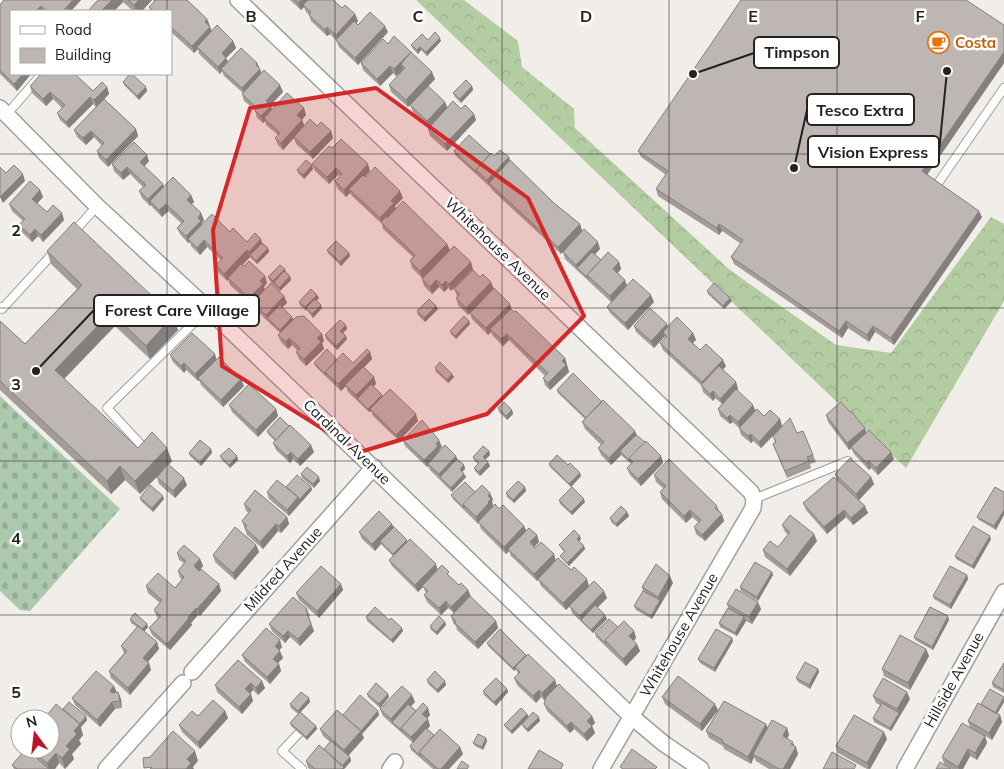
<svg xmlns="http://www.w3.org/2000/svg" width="1004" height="769" font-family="Mulish,sans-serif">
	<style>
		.forest { fill: url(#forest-crowns) }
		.cemetery { fill: url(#cemetery-stones) }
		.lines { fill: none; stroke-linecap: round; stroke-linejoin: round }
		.service-casing { stroke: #9f9f9f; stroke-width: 10 }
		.minor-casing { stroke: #9f9f9f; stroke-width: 18 }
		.service { stroke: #fff; stroke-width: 8 }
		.minor { stroke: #fff; stroke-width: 15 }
		.wall { fill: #a39d99 }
		.shaded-wall { fill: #857f7d }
		.building { fill: #beb6b2; stroke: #857f7d }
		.marked { fill: #d62828; fill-opacity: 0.2; stroke: #d62828; stroke-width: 4; stroke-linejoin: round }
		.grid { fill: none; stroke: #222; stroke-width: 1; stroke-opacity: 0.55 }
		.labels { text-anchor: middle; stroke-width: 5; stroke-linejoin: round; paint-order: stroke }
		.food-label { font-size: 15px; font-weight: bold; fill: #c56008; stroke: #fff; text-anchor: start }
		.street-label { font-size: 15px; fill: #222; stroke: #fff }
		.grid-label { font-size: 16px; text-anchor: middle; font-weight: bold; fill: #222; stroke: #fff; stroke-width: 5; stroke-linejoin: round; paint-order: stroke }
		.leader { fill: none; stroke: #222; stroke-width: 2 }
		.callout-dot { fill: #222; stroke: #fff; stroke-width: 2 }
		.callout { fill: #fff; stroke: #222; stroke-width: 2 }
		.callout-label { font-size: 16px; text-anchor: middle; font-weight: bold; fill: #222 }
	</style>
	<defs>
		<pattern id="forest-crowns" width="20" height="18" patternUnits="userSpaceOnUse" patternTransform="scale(1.25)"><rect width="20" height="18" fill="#b4cca2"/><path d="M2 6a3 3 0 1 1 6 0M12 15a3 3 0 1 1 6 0" fill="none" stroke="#9aaf8b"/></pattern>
		<pattern id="cemetery-stones" width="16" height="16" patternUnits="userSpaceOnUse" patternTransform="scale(1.25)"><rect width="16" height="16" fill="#acc8ad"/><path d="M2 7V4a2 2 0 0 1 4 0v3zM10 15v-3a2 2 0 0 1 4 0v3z" fill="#94ac95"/></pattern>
	</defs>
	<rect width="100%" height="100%" fill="#f1ede9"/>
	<!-- forest -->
	<path class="forest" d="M416,0h48l54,41 4,26 52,42 1,19 155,142 106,75 55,8 100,-136 13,7v77l-98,167z"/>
	<!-- cemetery -->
	<path class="cemetery" d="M0,396l120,113 -90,102 -10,-1 -20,-19z"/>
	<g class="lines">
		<defs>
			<path id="service" d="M7,114l35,-40
				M936,186l68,-98
				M73,233l24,-27
				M0,307l2,2 54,-59
				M143,447l-36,-39 101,-99
				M754,499l94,-38
				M298,734l-16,17 20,18"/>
			<path id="minor" d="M238,0l513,492 3,7 -1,9 -152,261
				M0,108l97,98 111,103 423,407 32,27 38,26
				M192,672l182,-205
				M106,769l77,-86
				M390,769l5,-7
				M905,769l99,-177"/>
		</defs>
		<!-- service casing -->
		<use href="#service" class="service-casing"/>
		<!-- minor casing -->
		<use href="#minor" class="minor-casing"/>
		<!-- service -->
		<use href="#service" class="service"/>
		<!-- minor -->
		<use href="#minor" class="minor"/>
	</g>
	<!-- wall -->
	<path class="wall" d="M4,0h77l-10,11h-60v63h20l-14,17 -17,-17v-69z
		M98,0h54l-10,11h-9l-10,-9 -9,9h-26z
		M153,0h34l20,19 5,12 21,10 3,7 -10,10 2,4 29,1 5,10 21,19 -13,13 2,4 32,-1 2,7 -4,5 2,5 13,1 14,5 2,7 -20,21 -17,-15 -2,-6 -11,12 -5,-5 -3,-7 3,-3 -12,-10 -1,-4 -2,2 -6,-5 -2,-8 -11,-9 -2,-7 1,-1 -19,-17 -2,-5 -2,3 -21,-20 -1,-5 -4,4 -23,-21v-21h-20l-2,-4 5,-5z
		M290,0h45l-1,1 8,7 13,6 3,7 -2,2 2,2 30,7 -30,33 -19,-18 -3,-7 -6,-6 -3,2 -16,-15 -2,-6 -3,-3 -2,-5 -3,3z
		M1004,25v38l-77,111 55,43 -88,128 -19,-13 -6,10 -21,-14 -6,10 -108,-74 -3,-7 10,-13 -19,-13 -3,4 -61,-39 -2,-7 10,-14 -25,-18 -3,-6z
		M441,41l-14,15 -6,-6 -3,4 -5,-5 -2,-4z
		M388,44l23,8 24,27 -23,25 35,4 14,1 13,5 2,6 -29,31 -17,-15 -2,-7 1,-2 -16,-15 -3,-7 -2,2 -17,-15 -2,-7 14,-15 -7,6 -3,-3 -13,13 -17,-16 -2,-7z
		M123,82l23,5 1,4 -8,9 -15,-15z
		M30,86l63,5 14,-4 2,7 -5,5 32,30 2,7 -30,31 -9,-9 -2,-7 5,-5 -8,-9 -8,8 -9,-8 -3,-7 22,-23 -3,-3 -24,24 -9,-8 -3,-7 5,-5 -9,-9 -7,7 -14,-13z
		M472,86l1,4 -12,13 -6,-6 -2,-4z
		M332,148l38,23 -5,6 38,21 -8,8 1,3 51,35 3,6 23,19 -22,22 -3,-3 -4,4 -5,-5 -7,7 -8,-8 -2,-7v-1l-10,-10 -2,-7 3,-4 -30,-28 -1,-5 -30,-28 -2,-3 -4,4 -9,-9 -2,-7 5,-5 -2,-1 -9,9 -14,-13 -3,-7z
		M454,151l36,3 4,2 15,1 1,4 45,43 25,20 2,7 -21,23 -69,-64 -2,-4v1l-35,-32z
		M149,161l-5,5 19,18 1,3 27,8 3,7 -2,2 9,9 3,7 -2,3v2l28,7 17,10 15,1 6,5 1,4 -12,12 -7,-7 -8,8 25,18 -3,4 1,3 19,6 3,7 -5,4 11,13 29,14 2,7 -2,2 2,6 -18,17 -7,-7 -3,-7 2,-1 -6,-6 -4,4 -7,-7 -3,-7 2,-2 -25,-24 -2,-5 -1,1 -22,-20 -2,-6 -1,2 -9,-9 -2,-7 5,-5 -14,-13 -7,8 -9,-9 -1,-4 -2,1 -8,-9 -3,-6 4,-5 -13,-12 -6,6 -9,-9 -2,-3 -1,1 -8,-8 -3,-7 4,-4 -13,-13 -7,6 -9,-9 -2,-7z
		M312,165l1,4 -9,10 -6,-6 -1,-3z
		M40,190l3,7 -6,6 10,9 17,8 -21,22 -5,-6 -6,6 -10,-10 -3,-7 4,-4 -11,-10 -3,-7z
		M600,249l-5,5 6,6 18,2 2,7 -3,4 7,7 2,6 27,16 -26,28 -18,-17 -3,-6 4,-5 -46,-43 -2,-7z
		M327,250l22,3 1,3 -9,10 -13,-13z
		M47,251l131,79 -28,29 -35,-33 -51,53 74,69 34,13 -3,4 18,20 -12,13 -16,-14 -2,-7 -17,17 -15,-14 -14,14 -111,-104v-69l25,23 52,-55 -26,-25z
		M286,273l4,3 1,4 -11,11 -10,-10 -2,-4z
		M493,288l17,16 2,6 53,48 4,14 -19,18 -5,-5 -2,-7 2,-2 -36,-36 -6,6 -10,-10 -2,-4 -3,3 -16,-16 -2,-6 -2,2 -10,-10 -2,-7 1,-2 -3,-7z
		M707,291l25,10 -8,8 -16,-15z
		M317,295l2,3 -2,2 5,8 -9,10 -6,-8 -1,1 -6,-6 -1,-3z
		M436,306l2,3 -13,13 -7,-7 -1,-4z
		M469,321l1,3 -14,15 -5,-5 -1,-3z
		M667,324l1,3 25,6 3,7 -4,3 8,7 26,16 -3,4 13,12 2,7 -1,1 18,20 9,6 16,3 2,7 15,7 16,22 3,7 -6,2 1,4 -24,10 -14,-34 2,-2 -2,-6 -12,12 -8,-7 -2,2 -10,-8 -2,-7 -6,-6 -3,2 -10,-8 -2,-7 4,-5 -7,-6 -2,3 -10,-9 -2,-7 -38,-35 -3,-7 5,-5v-2l-11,12 -18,-16 -2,-6z
		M346,325l1,4 -4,4 4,6 -10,11 -11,-11 -1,-4z
		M370,352l2,7 -8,8 10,10 2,7 -3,3 9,9 36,25 -19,20 -26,-25 -2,-5 -2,1 -21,-20 -2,-6 -5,5 -26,-25 -1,-3 23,-3 16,3z
		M170,355l46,4 28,27 -21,21 -22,-22 -2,-5 -1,1 -12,-11 -2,3 -11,-11z
		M435,368l17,6 2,3 -6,6 -12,-11z
		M557,390l79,45 25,21 2,7 -22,23 -11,-11 -3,-7 4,-4 -10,-9 -10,10 -10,-10 -3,-7 3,-3 -16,-16 -3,-7 3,-3 -27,-26z
		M229,405l47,4 2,7 -20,21 -26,-25z
		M498,408l14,2 1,4 -6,6 -8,-8z
		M826,415l41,17 27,27 -16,16 -7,-7 -2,2 -15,-16 -3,-6 -2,2 -21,-28z
		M267,431l47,21 -14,14 -7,-7 -3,4 -14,-13 -3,-7 2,-2 -7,-7z
		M403,440l39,7 -3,3 1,1 16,5 1,3 7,6 1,4 -3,3 2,2 2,3 -14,15 -22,-22 -2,-4 -1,1 -22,-21z
		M211,449l1,4 -11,13 -11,-10 -1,-3z
		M489,451l1,4 -5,4 5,7 -10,10 -5,-5 -1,-3 4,-4 -4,-4 -1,-3z
		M220,456h17l1,4 -8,8 -8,-8z
		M549,464l19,1 13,11 -10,11 -21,-20z
		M301,474l19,7 -6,7 -12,-10z
		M835,474l36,3 3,7 -15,16 9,13 -15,12 -7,-8 -19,17 -21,-24 -3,-7 34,-23z
		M654,475l63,31 7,15 -19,20 -9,-7 -2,-7 4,-5 -6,-5 -6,6 -24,-24 -2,-7 4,-3 -8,-7z
		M286,487h25l1,3 -23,26 -20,-17 -2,-7z
		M525,487l1,4 -12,12 -7,-6 -1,-4z
		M995,487l1,43 -17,-10 -2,-3z
		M475,492l15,1 3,7 -1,1 1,5 6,3 25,17 2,5 11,4 2,7 -5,5 37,23 18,16 18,12 -10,10 10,11 -14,14 -21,-20 -2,-7 -4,4 -25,-24 -3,-7 -1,2 -26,-25 -2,-5 -3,3 -25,-25 -2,-6 -1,1 -25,-25 -2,-4z
		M140,498l24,1 -11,13 -12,-11z
		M559,500l26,2 -13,13 -12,-11z
		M244,504l43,13 2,7 -8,9 -3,-2 -15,18 -16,-14 -5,-14 7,-8 -3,-2z
		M627,512l2,4 -12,11 -6,-5 -1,-4z
		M392,524l2,3 13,14 31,29 13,8 8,7 9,5 3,7 25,24 2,7 -20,21 -21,-19 -1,-4 -3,-3 -2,-7 3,-3 -6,-5 -7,7 -14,-13 -3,-7 2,-2 -3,-6 -5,5 -26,-26 -3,-6 4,-4 -12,-12 -6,7 -13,-12 -3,-7z
		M782,525l35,16 -27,35 -25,-19 -2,-7 15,-3 10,-12 -3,-3z
		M581,539l-2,2 5,5 1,3 -16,17 -7,-7 -2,-3 4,-4 -3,-4 -2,-3z
		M991,539l-17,30 -18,-10 -1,-3z
		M256,545l3,7 -24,28 -20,-18 -2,-7z
		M177,553l23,6 3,7 -4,4 20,14 2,7 -21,25 -2,-1 -7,8 1,2 -22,25 -18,-15 -3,-7 9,-10 -1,-1 -3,-7 6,-7 -12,-10 -2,-7 29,2 7,-9 -2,-1 -2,-7 6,-8 -5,-3z
		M772,572l1,3 -15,26 -17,-10 -1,-4z
		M967,575l1,4 -17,30 -17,-10 -1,-3z
		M673,583l-21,36 -16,-9 -2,-4 9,-15 -1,-4z
		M341,584l2,6 -24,28 -20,-18 -3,-7z
		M727,604l34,5 -9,15 -6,-3 -9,15 -17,-9 -1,-4 9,-15z
		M307,609l3,7 -1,1 5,14 -14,15 -10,-9 -5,6 -13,-12 -3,-7z
		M366,617l23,3 14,11 -10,12 -26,-22z
		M130,619l17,5 1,3 -4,4 13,11 2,7 -11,13 3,8 -21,25 -19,-17 -2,-7 15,-18 -3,-7 16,-19 -6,-4z
		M949,620l-16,30 -18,-10 -1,-3z
		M445,622l1,3 -9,10 -6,-5 -1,-4z
		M618,627l16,4 2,7 -2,3 6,10 -14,15 -30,-29 -1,-4z
		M732,638l1,3 -18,31 -15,-9 -2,-4z
		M487,643l39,13 29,24 2,6 35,30 3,7 -3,3 3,7 -8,8 -13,-12 -4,4 -23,-22 -3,-7 2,-5 -2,1 -3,-3 -5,6 -19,-18 -3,-7 4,-4 -2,-5 -2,2 -26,-25z
		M282,647l-3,3 4,8 -5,5 1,1 2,7 -11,13 -25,-22 -3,-7z
		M926,649l3,7 -19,34 -26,-14 -2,-7z
		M238,660l27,28 -7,7 -5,-5 -3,4 3,7 -11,13 -25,-22 -2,-7z
		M1004,663v30l-11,-6 -1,-4z
		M818,669l1,3 -9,17 -12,-7 -2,-4z
		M427,680l19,5 -8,8 -10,-9z
		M114,686l2,6h2l3,7 1,9 -7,1 -15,18 -25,-22 -3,-7z
		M507,689l1,3 -12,14 -12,-11 -1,-4z
		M367,694h21l1,3 -9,11 -12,-11z
		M873,696l37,3 -19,32 -17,-9 -1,-4 7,-13 -4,-2z
		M662,697l56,13 -16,21 -37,-27z
		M309,698l1,4 -10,10 16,14 1,3 -10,11 -16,-14 -1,-3 8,-9 -7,-6 -1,-4z
		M415,702l-4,4 5,5 14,4 -3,3 3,8 -3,3 7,6 29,19 -14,15h-16l-22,-19 -1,-4 3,-3 -30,-27 -3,-7z
		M63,709l23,7 1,4 -6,7h-1l3,8 -4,5 2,4 -9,10 2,5 -9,10 -6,-6 -4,6h-41l-2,-4 12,-14 -1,-2h27l13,-38z
		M225,711l3,7 -28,31 -18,-17 -3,-7 19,-9z
		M378,711l1,4 -17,19 2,4 -16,18 2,1 1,4 -7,8h-34l-2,-1 -2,-7 18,-12 6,-7 -7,-6 -3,-7 23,-14z
		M527,714l1,2 12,5 -12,11 -5,-5 -1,-3 -10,10 -6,-6 -2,-3z
		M997,714l3,1 2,7 -10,18 -7,-4 2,7 -10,17 -7,-4 -7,13h-11l-8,-5 -2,-7 28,-29 -2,-7z
		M766,724l2,4h19l2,7 -2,4 7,7 4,8 -8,15h-21l-13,-8 -2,-4 -3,7 -27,-15 -1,-3 -14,-8 -3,-7z
		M486,738l1,3 -4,9 -8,-4 -2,-3z
		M887,739l-17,30h-3l-29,-16 -2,-7z"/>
	<!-- shaded-wall -->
	<path class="shaded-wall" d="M73,0h8l-10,11h-8z
		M112,0h10l1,2 -9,9h-13z
		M139,0h13l-10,11h-6l-2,-6z
		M302,0h9l-8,5 1,2 -3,3 -3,-7z
		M41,6l2,5h-7z
		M355,14l3,7 -20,21 -2,-7z
		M207,19l3,7 -5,-4z
		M385,26l3,6 -30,33 -3,-7z
		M210,27l3,7 -16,13 1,2 -4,4 -2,-7z
		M327,27l3,7 -3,2 -2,-6z
		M440,38l1,3 -14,15 -1,-4z
		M233,41l3,7 -10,10 3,6 -8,5 1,2 -2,3 -2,-7 4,-14z
		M420,47l1,3 -3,4 -1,-4z
		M411,52l2,7 -12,5 2,6 -7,6 -2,-7z
		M1004,52v11l-79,115 -3,-7z
		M257,63l6,13 -18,19 -3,-7z
		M390,66l3,7 -13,13 -3,-7z
		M432,72l3,7 -27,28 -2,-7z
		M23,74h8l-14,17 -3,-7z
		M280,85l3,7 -15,16 -2,-7z
		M472,86l1,4 -12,13 -1,-4z
		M107,87l2,7 -12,13 -3,-7z
		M146,87l1,4 -8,9 -2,-4z
		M50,92l3,7 -7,7 -3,-7z
		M90,97l3,7 -24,24 -3,-6z
		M445,102l3,7 -18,19 -3,-7z
		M271,106l2,7 -9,5 1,3 -2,2 -2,-7z
		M304,108l2,7 -6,7 -3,-7z
		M474,114l2,6 -29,31 -2,-7z
		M302,120l3,7 -11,10v1l-11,12 -2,-7z
		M136,129l2,7 -30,31 -2,-7z
		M91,131l3,6 -8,8 -3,-7z
		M331,131l2,7 -20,21 -3,-7z
		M147,155l2,6 -7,8 -2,-7z
		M509,157l2,7 -22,19 1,4 -3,-7z
		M368,164l2,7 -19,20 -2,-2 1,4 -4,4 -2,-7z
		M312,165l1,4 -9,10 -1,-4z
		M127,167l3,7 -7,6 -2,-7z
		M336,168l2,7 -9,9 -2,-7z
		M23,174l2,7 -22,22 -3,-6z
		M163,184l2,7 -15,10 1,4 -1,1 -2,-7z
		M40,190l3,7 -8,9 -3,-7z
		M400,191l3,7 -8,8 1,4 -14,13 -2,-5 11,-17z
		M191,195l3,7 -5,4 -2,-6z
		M166,204l2,7 -6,6 -3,-7z
		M979,211l3,6 -88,128 -3,-7z
		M62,213l2,7 -21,22 -2,-7z
		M201,213l3,7 -2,3 1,5 -15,11 2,3 -2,1 -2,-7 12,-18z
		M580,224l2,7 -21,23 -3,-7z
		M719,224l3,7 -3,4 -2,-7z
		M35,229l3,7 -6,6 -2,-7z
		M261,239l2,7 -13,9 -1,-3z
		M204,240l3,7 -7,8 -3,-7z
		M598,242l2,7 -20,21 -3,-2 1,4 -2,-7z
		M447,244l3,7 -28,27 -2,-7z
		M268,248l1,4 -12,12 -1,-3z
		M247,250l3,7 -23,24 -3,-7z
		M349,253l1,3 -9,10 -1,-4z
		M471,262l2,7 -22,22 -2,-7z
		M619,262l2,7 -6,7 -2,-7z
		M285,269l1,3 -12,10v3l-1,-4z
		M265,276l2,7 -3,4 1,4 -12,11v2l-1,1 -3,-7 11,-17z
		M290,276l1,4 -11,11 -1,-3z
		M436,280l3,7 -7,7 -2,-7z
		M625,280l2,7 -15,16 -2,-7z
		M446,281l2,7 -4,4 -2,-7z
		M491,282l3,7 -26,26 -2,-7z
		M317,295l2,3 -12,12 -1,-2v3l-1,-4z
		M651,295l3,7 -26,28 -3,-7z
		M284,296l3,7 -18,17 -2,-2 -1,-3z
		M730,298l2,3 -8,8 -1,-3z
		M510,304l2,7 -22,18 1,3 -3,3 -2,-7z
		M321,305l1,3 -9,10 -1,-4z
		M436,306l2,3 -13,13 -1,-4z
		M111,312l4,14 -55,57 -5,-13z
		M173,316l5,14 -28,29 -4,-13z
		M292,317l2,4 -13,13 -1,-4z
		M469,321l1,3 -14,15 -1,-3z
		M846,321l2,7 -6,10 -3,-7z
		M667,324l2,7 -6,1 2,4 -11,12 -3,-7z
		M346,325l1,4 -5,5 -2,-3z
		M873,326l2,6 -6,10 -2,-7z
		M693,333l3,7 -6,6 -2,-7z
		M322,334l2,7 -2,2 2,6 -18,17 -2,-7 13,-21z
		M507,334l2,6 -6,6 -2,-7z
		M346,336l1,3 -10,11 -1,-4z
		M289,338l3,7 -4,4 -2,-7z
		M370,352l2,7 -31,32 -3,-7z
		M215,354l2,7 -19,17 1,2 -1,1 -3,-7z
		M565,358l4,14 -19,18 -2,-7 14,-22z
		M723,360l3,6 -21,23 -3,-7z
		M184,363l2,7 -2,3 -3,-7z
		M452,374l2,3 -6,6 -1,-3z
		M374,377l2,7 -17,17 -2,-2 -1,-4z
		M241,379l3,7 -21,21 -2,-7z
		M736,382l2,7 -15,16 -3,-6z
		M713,391l2,7 -2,3 -3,-7z
		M382,395l1,3 -13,11 1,2 -2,1 -1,-3z
		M753,405l3,7 -16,16 -2,-6z
		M276,409l2,7 -20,21 -2,-7z
		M512,410l1,4 -6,6 -1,-4z
		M416,414l2,7 -19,20 -3,-6z
		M730,415l3,7 -3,2 -3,-6z
		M780,419l2,7 -21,22 -2,-6z
		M865,428l2,7 -18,15 -2,-7z
		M635,431l3,7 -18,13 1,4 -10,10 -2,-7z
		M751,434l2,7 -2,2 -3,-7z
		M439,440l3,7 -3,3 1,3 -12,11v2l-1,1 -3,-7z
		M311,445l3,7 -14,14 -2,-7z
		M167,448l5,13 -32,33 -5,-13z
		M211,449l1,4 -11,13 -1,-4z
		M489,451l1,4 -6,6 -1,-4z
		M291,452l2,7 -3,4 -3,-7z
		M891,452l3,7 -16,16 -2,-7z
		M237,456l1,4 -8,8 -1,-3z
		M456,456l3,7 -19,14 -1,-3z
		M661,456l2,7 -22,23 -3,-7z
		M869,461l2,7 -2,2 -2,-7z
		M488,462l2,4 -10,10 -1,-4z
		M464,465l1,4 -4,4 -1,-4z
		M120,466l5,14 -14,14 -4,-13z
		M580,473l1,3 -10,11 -2,-3z
		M464,474l2,3 -14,15 -1,-4z
		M319,477l1,4 -6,7 -1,-4z
		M871,477l3,7 -15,16 -3,-6z
		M184,478l3,7 -12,13 -2,-7z
		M311,487l1,3 -23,26 -2,-6 11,-13z
		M525,487l1,4 -12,12 -1,-3z
		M490,493l3,7 -1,1 1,5 -15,16v2l-2,-7 12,-21z
		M163,496l1,3 -11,13 -1,-4z
		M584,499l1,3 -13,13 -1,-3z
		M865,506l3,7 -15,12 -2,-7z
		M690,510l2,7 -6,6 -2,-7z
		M844,510l2,7 -19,17 -3,-7z
		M1004,510v5l-8,15 -2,-4z
		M627,512l2,4 -12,11 -1,-3z
		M722,514l2,7 -19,20 -3,-6z
		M287,517l2,7 -8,9 -2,-7z
		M276,524l2,7 -15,18 -3,-7z
		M392,524l3,7 -15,10 1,3 -6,7 -3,-7z
		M524,526l3,6 -19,17 1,2 -3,3 -2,-7z
		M814,534l3,7 -27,35 -3,-7z
		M537,535l2,7 -7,7 -2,-7z
		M580,536l1,3 -3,4 -1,-4z
		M990,536l1,3 -17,30 -2,-3z
		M407,540l1,3 -14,14 -1,-3z
		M256,545l3,7 -24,28 -2,-7z
		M584,546l1,3 -16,17 -2,-3z
		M554,554l2,7 -19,20 -3,-7z
		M200,559l3,7 -6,7 -3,-7z
		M436,564l2,7 -20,21 -3,-7z
		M772,572l1,3 -15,26 -1,-4z
		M967,575l1,4 -17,30 -1,-4z
		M670,576l3,7 -12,21 -3,-7z
		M587,579l2,7 -23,24 -3,-7z
		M219,584l2,7 -21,25 -3,-7z
		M341,584l2,6 -24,28 -2,-7z
		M468,590l3,7 -17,17 -3,-7z
		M604,591l3,7 -24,24 -2,-2 -1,-4z
		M660,600l1,4 -9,15 -1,-3z
		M446,601l2,7 -7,7 -2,-7z
		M758,602l3,7 -9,15 -3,-7z
		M196,608l2,7 -7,8 1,2 -22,25 -3,-6z
		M605,615l2,4 -14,14 -2,-3z
		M948,616l1,4 -16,30 -1,-3z
		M744,617l2,4 -9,15 -2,-3z
		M496,621l2,7 -20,21 -3,-7z
		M445,622l1,3 -9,10 -1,-3z
		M147,624l1,3 -5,6 -1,-4z
		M311,624l3,7 -14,15 -2,-7z
		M402,628l1,3 -10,12 -2,-3z
		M288,631l2,6 -5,6 -2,-7z
		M634,631l2,7 -4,5 -3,-7z
		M732,638l1,3 -18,31 -1,-4z
		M280,640l2,7 -5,6 -2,-7z
		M157,642l2,7 -14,16 -2,-7z
		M637,644l3,7 -14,15 -3,-7z
		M926,649l3,7 -19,34 -2,-7z
		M280,651l3,7 -8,8 -2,-7z
		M526,655l1,3 -12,9 1,2 -2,2 -1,-3z
		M149,663l2,7 -21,25 -2,-7z
		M279,664l2,7 -11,13 -3,-7z
		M818,669l1,3 -9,17 -1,-4z
		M555,680l2,7 -13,13 -2,-7z
		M262,681l3,7 -7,7 -2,-7z
		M445,681l1,4 -8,8 -1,-3z
		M251,683l2,7 -5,6 -3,-7z
		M114,686l3,7 -5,5 -2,-7z
		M507,689l1,3 -12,14 -2,-4z
		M539,690l2,7 -5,6 -3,-7z
		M118,692l3,7 1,9 -2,-7z
		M907,692l3,7 -19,32 -1,-3 9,-15 -2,-4z
		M251,694l2,7 -11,13 -3,-7z
		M388,694l1,3 -9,11 -1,-4z
		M412,695l3,7 -21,22 -2,-2 -1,-3z
		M1004,697v5l-9,16 -1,-3z
		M309,698l1,4 -11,12 -1,-3z
		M112,702l3,7 -15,18 -3,-7z
		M715,704l3,6 -16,21 -2,-7z
		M428,708l2,7 -5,6 -3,-7z
		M225,711l3,7 -28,31 -2,-7z
		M378,711l1,4 -17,19 2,4 -17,19 -3,-7z
		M527,714l2,3 -17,17 -1,-3z
		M1000,715l2,7 -10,18 -3,-7z
		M86,716l1,4 -6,7 -1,-3z
		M592,716l3,7 -6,5 -2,-7z
		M539,717l1,4 -12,11 -1,-3z
		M428,719l2,7 -16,18 -3,-7z
		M571,722l3,7 -4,4 -3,-7z
		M80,724l3,11 -4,5 2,4 -9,10 2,5 -9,10 -3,-11 4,-12 8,-15z
		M766,724l3,7 -16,23 1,3 -3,7 -3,-7z
		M316,726l1,3 -10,11 -1,-3z
		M592,726l3,7 -8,8 -3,-7z
		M787,728l2,7 -4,8 -2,-7z
		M884,732l3,7 -17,30h-1l-2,-6z
		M985,736l2,7 -10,17 -2,-7z
		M486,738l1,3 -4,9 -1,-3z
		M793,742l2,6 1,-1 2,7 -8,15h-7z
		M460,747l3,7 -14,15h-8z
		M968,749l2,7 -7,13h-4l-1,-2z
		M195,751l3,10 -5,6 1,2h-8l1,-10z
		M56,753l3,10 -4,6h-6l-2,-6z
		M350,757l1,4 -7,8h-2l-1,-2z"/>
	<!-- building -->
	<path class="building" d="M4,0h69l-10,11h-16l-6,-5 -5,5h-25v63h12l-9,10 -14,-14v-65z
		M98,0h14l-11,11h-13z
		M128,0h11l-5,5z
		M156,0h31l20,19 -2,3 5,5 -18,19 -21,-19v-16h-17l-5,-4z
		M295,0h7l-4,3z
		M308,0h25l9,8 3,-3 10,9 -19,21 -9,-8 -2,3 -16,-15 2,-3 -8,-7z
		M741,0h225l38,25v27l-82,119 57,40 -88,127 -18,-12 -6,9 -21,-14 -7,10 -108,-74 12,-17 -24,-16 -2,4 -61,-39 12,-18 -30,-20z
		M370,12l15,14 -30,32 -19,-18 18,-19 4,4z
		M217,25l16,16 -11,12 4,5 -8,9 -21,-20z
		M435,32l5,6 -14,14 -6,-5 -3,3 -6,-5 11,-11 6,6z
		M394,36l17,16 -17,17 -4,-3 -13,13 -16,-16 22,-24 5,5z
		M241,48l16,15 -1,2 4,4 -18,19 -21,-19z
		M411,52l21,20 -26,28 -17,-15 16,-17 -4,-4z
		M264,70l16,15 -14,16 5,5 -10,10 -6,-5 2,-3 -15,-14z
		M41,74h34l18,17 9,-9 5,5 -13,13 -4,-3 -24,25 -9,-9 8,-8 -15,-13 -7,7 -13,-13z
		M130,74h2l14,13 -9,9 -14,-14z
		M466,80l6,6 -12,13 -7,-6z
		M428,86l17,16 -18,19 -17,-16z
		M287,93l17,15 -7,7 5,5 -21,23 -6,-5 5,-5 -16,-15z
		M104,99l32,30 -30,31 -9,-9 7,-8 -13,-12 -8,7 -9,-8z
		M453,101l8,8 4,-4 9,9 -29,30 -17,-15z
		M310,119l7,7 4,-4 10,9 -21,21 -16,-15z
		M469,135l21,19 -14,16 1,3 -23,-22z
		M341,139l27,25 -24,26 -9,-9 7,-7 -6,-6 -9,9 -15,-13 17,-18 3,2z
		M134,142l13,13 -7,7 23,22 -15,15 -9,-8 7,-6 -19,-18 -6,6 -9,-9z
		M500,150l9,7 -22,23 -11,-10 15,-17 3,3z
		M306,160l6,5 -9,10 -6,-5z
		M510,160l45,44 25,20 -22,23 -69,-64z
		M14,165l9,9 -23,23v-30l6,6z
		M375,167l25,24 -9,10 3,2 -14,15 -31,-29 14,-14 3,2z
		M173,177l18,18 -4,5 14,13 -3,5 3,3 -15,15 -9,-8 7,-7 -18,-17 -7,6 -9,-9z
		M30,181l10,9 -8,9 15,13 6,-7 9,8 -21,22 -6,-6 -5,6 -11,-10 6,-6 -16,-15z
		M403,201l44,43 -27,27 -10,-10 5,-6 -34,-33 5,-6 1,2z
		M212,214l18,18 3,-4 14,14 8,-9 6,6 -12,13 -2,-2 -23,24 -8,-9 7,-7 -19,-18 -7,8 -9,-9z
		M74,222l99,94 -27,30 -35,-34 -56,58 83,78 14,-16 15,16 -32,33 -15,-15 -13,15 -107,-100v-60l25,23 57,-59 -35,-34z
		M584,229l14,13 -22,23 -13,-13z
		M336,241l13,12 -9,9 -13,-12z
		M262,243l6,5 -12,13 -6,-6z
		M454,246l17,16 -22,22 -3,-3 -4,4 -6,-5 -6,7 -8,-8z
		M592,252l9,8 -14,15 1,3 -11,-10z
		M608,252l11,10 -6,7 12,11 -15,16 -23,-21z
		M249,261l16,15 -5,5 3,3 -14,14 -21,-20 13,-14 3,2z
		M280,265l5,4 -12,12 -5,-4z
		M473,270l7,7 3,-3 8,8 -25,26 -10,-10 4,-4 -6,-5z
		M284,271l6,5 -11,12 -5,-6z
		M633,279l18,16 -26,28 -18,-16z
		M271,283l13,13 -18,19 -13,-13z
		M714,283l16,15 -7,8 -16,-15z
		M494,288l16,16 -24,24 -16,-15z
		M311,289l6,6 -12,12 -6,-5z
		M315,299l6,6 -9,9 -6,-6z
		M429,299l7,7 -12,12 -7,-7z
		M280,305l12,12 -12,13 -13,-12z
		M650,308l17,16 -16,17 -17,-15z
		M511,309l3,3 2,-1 49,47 -3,3 4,4 -18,18 -5,-5 5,-5 -41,-39 -6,5 -11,-10z
		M304,316l18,18 -5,4 4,4 -17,17 -8,-7 4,-4 -11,-10 -3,4 -8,-7 18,-18z
		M464,316l5,5 -14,15 -5,-5z
		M677,317l16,16 -5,6 12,11 6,-6 17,16 -21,22 -42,-39 7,-7 -4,-4z
		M340,320l6,5 -6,6 6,5 -10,10 -11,-11z
		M192,333l23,21 -20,20 -11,-11 -3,3 -11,-11z
		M327,349l10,11 -12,12 1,3 -12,-12z
		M367,349l3,3 -32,32 -13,-12 18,-19 10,10z
		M219,357l22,22 -20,21 -23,-22z
		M440,362l12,12 -5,6 -12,-12z
		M719,366l17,16 -16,17 -7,-8 -3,3 -9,-9z
		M363,367l11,10 -18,18 -11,-10z
		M573,373l29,29 -16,16 -29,-28z
		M249,384l27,25 -20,21 -27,-25z
		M371,384l11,11 -14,14 -11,-10z
		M390,389l26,25 -20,21 -26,-26z
		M736,389l17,16 -15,17 -8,-7 -3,3 -9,-9z
		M603,400l32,31 -26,27 -11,-10 6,-6 -22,-20z
		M504,402l8,8 -6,6 -8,-8z
		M841,402l9,10 1,-1 14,17 -18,15 -21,-28z
		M757,409l7,7 6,-6 10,9 -21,23 -8,-8 -3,2 -9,-8z
		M280,417l9,9 -13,14 -9,-9z
		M790,418l7,15 6,-2 10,24 -6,2 2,4 -24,10 -12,-27 3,-2 -3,-6z
		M422,420l17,20 -3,4 2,2 -14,14 -21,-20z
		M290,425l21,20 -13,14 -7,-7 -4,4 -14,-13z
		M869,430l22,22 -15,16 -7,-7 -2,2 -16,-16z
		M636,435l9,7 -16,16 2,4 -11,-11z
		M200,440l11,9 -11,13 -11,-9z
		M646,441l15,15 -23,23 -11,-11 6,-6 -4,-4z
		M445,445l11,11 -17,18 -11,-10z
		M483,446l6,5 -6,6 5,5 -9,10 -5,-4 5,-5 -6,-6z
		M229,448l8,8 -8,9 -9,-9z
		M557,455l11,10 2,-2 10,10 -11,11 -20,-20z
		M850,458l21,19 -15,17 -21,-20z
		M457,459l7,6 -4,4 4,5 -13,14 -11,-11z
		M669,459l48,47 -2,2 7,6 -20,21 -8,-8 7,-7 -11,-10 -6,6 -24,-24 6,-6 -12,-11z
		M168,464l16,14 -11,13 -16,-14z
		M307,467l12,10 -6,7 -12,-10z
		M297,475l14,12 -12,13 -1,-3 -12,-10z
		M834,477l31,29 -14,12 -7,-8 -20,17 -21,-24z
		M277,480l21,17 -11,13 -20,-18z
		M518,481l7,6 -12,13 -7,-7z
		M465,482l10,10 -12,12 1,4 -13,-13z
		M150,485l13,11 -11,12 -12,-10z
		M482,485l8,8 -2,3 3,3 -3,3 1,1 -13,14 -13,-13z
		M572,487l12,12 -13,13 -12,-12z
		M995,487l9,5v18l-10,16 -17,-9z
		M255,490l32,27 -8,9 -3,-2 -16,18 -15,-14 2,-2 -5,-5 9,-11 -7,-6z
		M495,504l4,5 4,-4 21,21 -20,21 -26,-25z
		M621,506l6,6 -11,12 -6,-6z
		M379,511l13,13 -20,20 -13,-12z
		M790,515l24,19 -27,35 -24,-19 7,-9 8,6 12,-15 -8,-7z
		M973,526l17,10 -18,30 -17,-10z
		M235,527l21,18 -23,28 -20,-18z
		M394,527l13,13 -14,14 -13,-13z
		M529,528l8,7 -7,7 5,6 6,-6 13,12 -20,20 -26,-25z
		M574,530l6,6 -3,3 7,7 -17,17 -7,-7 5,-5 -6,-6z
		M410,539l26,25 -21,21 -26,-25z
		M184,545l16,14 -6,7 5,5 2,-2 18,15 -22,25 -1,-1 -8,9 1,1 -22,26 -18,-16 12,-12 -7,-6 8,-10 -16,-14 12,-13 17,15 9,-11 -6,-6 8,-10 -9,-8z
		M558,558l13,12 3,-3 13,12 -24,24 -25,-24z
		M755,562l17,10 -15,25 -17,-10z
		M656,564l14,12 -12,21 -16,-10z
		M442,565l7,7 -2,2 12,11 2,-2 7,7 -17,17 -5,-6 -7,7 -15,-13 4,-4 -6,-5z
		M321,566l20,18 -24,27 -21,-18z
		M950,566l17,9 -17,30 -17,-9z
		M594,581l10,10 -24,25 -11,-10z
		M736,589l22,13 -9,15 -22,-13z
		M643,591l17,9 -9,16 -17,-10z
		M470,596l26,25 -21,21 -20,-19 1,-2 -5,-5z
		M293,597l14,12 -1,1 5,14 -13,15 -10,-8 -5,5 -14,-12z
		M595,605l10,10 -14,15 -10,-10z
		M375,607l14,13 2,-2 11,10 -11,12 -25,-23z
		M930,607l18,9 -16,31 -18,-10z
		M728,608l16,9 -9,16 -16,-10z
		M135,613l12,11 -5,5 -12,-10z
		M439,616l6,6 -9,10 -6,-6z
		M609,619l9,8 -13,13 1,4 -11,-11z
		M624,621l10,10 -5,5 8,8 -14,15 -18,-19z
		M138,626l19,16 -14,16 6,5 -21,25 -19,-17 18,-20 -6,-5z
		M266,628l14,12 -5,6 5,5 -7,8 6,5 -12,13 -25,-22z
		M500,629l26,26 -13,13 -26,-25z
		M716,629l16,9 -18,30 -16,-9z
		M900,635l26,14 -18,34 -26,-14z
		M528,654l27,26 -13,13 -3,-3 -6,6 -19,-18 6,-6 -5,-5z
		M238,660l24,21 -6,7 -5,-5 -6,6 6,5 -12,13 -24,-22z
		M805,662l13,7 -9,16 -13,-7z
		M1004,663v27l-12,-7z
		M96,671l18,15 -4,5 2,2 6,-1 2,9 -8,1 -15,18 -25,-22z
		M435,671l10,10 -8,9 -10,-10z
		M678,676l37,28 -15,20 -38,-27z
		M496,678l11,11 -13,13 -11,-11z
		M883,678l24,14 -10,17 -24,-13z
		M376,683l12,11 -9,10 -12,-10z
		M559,684l33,32 -5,5 5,5 -8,8 -13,-12 -4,4 -23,-22 2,-7z
		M402,686l10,9 -21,24 -11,-10z
		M990,689l14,8 -9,16 -14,-9z
		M301,692l8,6 -11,13 -8,-7z
		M360,695l18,16 -17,20 -18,-16z
		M213,700l12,11 -27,31 -19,-17 13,-14 6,5z
		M724,701l42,23 -18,33 -26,-15 1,-2 -17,-9z
		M69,702l17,14 -6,8 -17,-15z
		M423,703l5,5 -6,6 6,5 -17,18 -10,-9z
		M882,703l17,10 -9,15 -17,-10z
		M978,703l22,12 -11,18 -21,-12z
		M56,704l24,20 -6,7 3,3 -11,12 4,3 -8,9 -6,-5 -9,10 -17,-14h20v-30h-6z
		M408,704l8,7 -15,17 1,3 -10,-9z
		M521,708l6,6 -16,17 -7,-6z
		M337,710l24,21 -17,19 -24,-21z
		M300,712l16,14 -10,11 -16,-14z
		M533,712l6,5 -12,12 -5,-5z
		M854,715l30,17 -17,31 -31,-17z
		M772,720l15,8 -4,8 10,6 -2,2 5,3 -13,22h-4l-26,-15z
		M962,723l23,13 -10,17 -7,-4 -10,18 -16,-10z
		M426,728l8,7 -15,17 1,4 -10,-10z
		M440,729l20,18 -19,22h-3l-19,-17z
		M173,731l22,20 -8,8 4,4 -5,6h-36l2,-2 -8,1 -1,-10 7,-1z
		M478,734l8,4 -4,9 -9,-4z
		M331,741l19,16 -8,9 -18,-17z
		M319,745l25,22 -2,2h-27l-9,-8z
		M26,749l23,20h-32l-5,-4z
		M632,749l25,18 -2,2h-32l-3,-2z
		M539,750l24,14 -2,5h-33z
		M832,752l24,13 -2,4h-31z
		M462,761l7,5 -2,3h-10z
		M940,762l11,7h-15z"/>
	<!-- marked area -->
	<path class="marked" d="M376,88l152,110 56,118 -97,98 -127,38 -138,-86 -9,-136 37,-122z"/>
	<!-- grid -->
	<path class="grid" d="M167,0v11M335,0v769M502,0v769M669,0v769M837,0v769M167,74v695M0,154h1004M0,308h1004M0,461h1004M0,615h1004"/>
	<!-- icons -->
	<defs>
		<symbol id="cafe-ring" viewBox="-11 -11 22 22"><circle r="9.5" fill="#fff" stroke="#e8710a" stroke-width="1.5"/><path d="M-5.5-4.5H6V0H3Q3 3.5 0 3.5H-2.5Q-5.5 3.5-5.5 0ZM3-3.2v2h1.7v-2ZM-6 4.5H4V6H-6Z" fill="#e8710a"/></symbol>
	</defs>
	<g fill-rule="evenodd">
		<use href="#cafe-ring" x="926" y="30" width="25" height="25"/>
	</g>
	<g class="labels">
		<!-- food labels -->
		<g class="food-label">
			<text x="955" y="48">Costa</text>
		</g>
		<!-- street labels -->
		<g class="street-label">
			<text transform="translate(498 249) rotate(44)" y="5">Whitehouse Avenue</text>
			<text transform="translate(347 442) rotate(44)" y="5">Cardinal Avenue</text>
			<text transform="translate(283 569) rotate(-48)" y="5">Mildred Avenue</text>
			<text transform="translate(679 635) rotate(-60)" y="5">Whitehouse Avenue</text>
			<text transform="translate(954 680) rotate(-61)" y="5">Hillside Avenue</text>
		</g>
	</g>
	<g class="grid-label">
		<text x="251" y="22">B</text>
		<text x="418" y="22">C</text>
		<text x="586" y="22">D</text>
		<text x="753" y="22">E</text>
		<text x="920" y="22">F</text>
		<text x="16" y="236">2</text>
		<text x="16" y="390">3</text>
		<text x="16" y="544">4</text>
		<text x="16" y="698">5</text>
	</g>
	<!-- callouts -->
	<path class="leader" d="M693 74L754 53M794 168L807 110M947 71L939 152M36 371L94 310"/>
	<g class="callout-dot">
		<circle cx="693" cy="74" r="5"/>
		<circle cx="794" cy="168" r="5"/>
		<circle cx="947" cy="71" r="5"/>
		<circle cx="36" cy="371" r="5"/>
	</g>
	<g class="callout">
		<rect x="754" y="37" width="85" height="31" rx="5"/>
		<rect x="807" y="94" width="107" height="31" rx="5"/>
		<rect x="808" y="136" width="131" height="31" rx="5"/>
		<rect x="94" y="295" width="165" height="31" rx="5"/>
	</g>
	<g class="callout-label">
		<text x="797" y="58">Timpson</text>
		<text x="860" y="116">Tesco Extra</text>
		<text x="873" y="158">Vision Express</text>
		<text x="177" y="316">Forest Care Village</text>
	</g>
	<!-- legend -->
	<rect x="10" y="10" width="162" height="65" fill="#ffffff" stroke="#a7a7a7"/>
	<rect x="20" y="26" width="25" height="8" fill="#ffffff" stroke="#a7a7a7"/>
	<text x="55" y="35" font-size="15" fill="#222222">Road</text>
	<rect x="20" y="48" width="25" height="15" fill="#beb6b2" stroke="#a7a7a7"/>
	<text x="55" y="60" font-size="15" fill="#222222">Building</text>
	<!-- north arrow -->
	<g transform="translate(35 734) rotate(345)"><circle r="24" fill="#ffffff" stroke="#a7a7a7"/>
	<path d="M0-4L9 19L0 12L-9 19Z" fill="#c2122a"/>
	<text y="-8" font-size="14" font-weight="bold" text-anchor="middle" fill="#222222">N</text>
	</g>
</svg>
